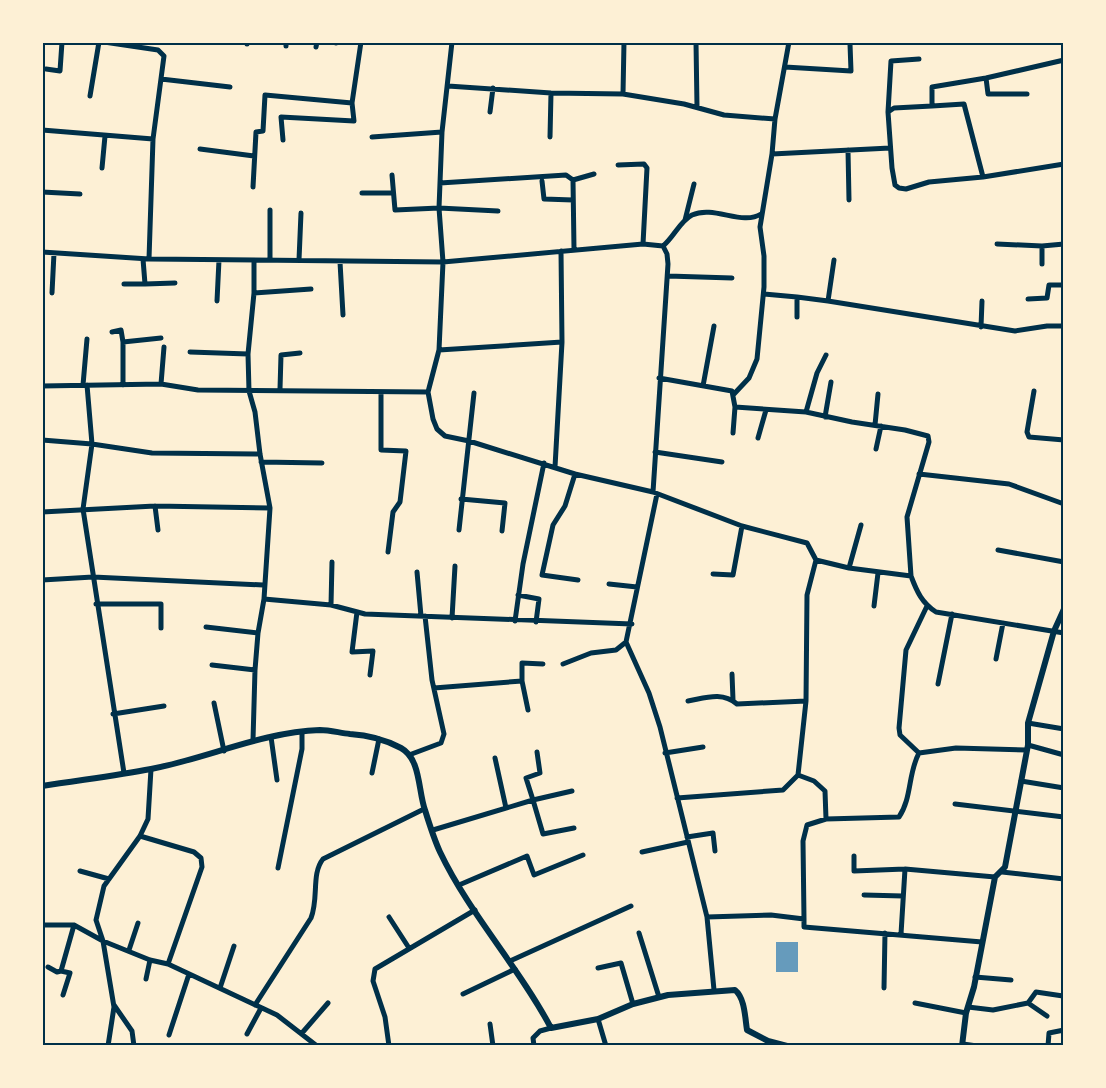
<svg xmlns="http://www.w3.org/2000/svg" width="1106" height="1088" font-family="'Public Sans',sans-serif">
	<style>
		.water { fill: #669bbc }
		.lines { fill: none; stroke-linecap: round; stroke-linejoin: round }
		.minor { stroke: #003049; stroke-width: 5 }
		.tertiary { stroke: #003049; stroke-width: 6 }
		.neatline { fill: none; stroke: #003049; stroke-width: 2 }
	</style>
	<rect width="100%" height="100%" fill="#fdf0d5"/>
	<!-- water -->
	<path class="water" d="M776,942h22v30h-22z"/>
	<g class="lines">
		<!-- minor -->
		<path class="minor" d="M104,42l54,8 6,6 -11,83 -4,120
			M696,42l1,65
			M336,43v-1
			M247,44v-2
			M286,46v-4
			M316,47l1,-5
			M1064,60l-78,18 -54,9v19l-38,2 -6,4 4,56 3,17 4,3 7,1 23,-7 54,-5 81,-13
			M785,67l66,4 -1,-27
			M46,69l14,2 2,-29
			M986,78l2,16h39
			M161,79l69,8
			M448,86l103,7 72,1 61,10 40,11 51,4
			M623,94l1,-52
			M90,96l9,-54
			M932,106l32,-2 19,73
			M490,112l3,-24
			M888,112l3,-51 28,-2
			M42,130l111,9
			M372,137l70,-5
			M550,137l1,-44
			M283,140l-2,-23 73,4 -2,-18 9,-61
			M200,149l54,7
			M848,150l1,50
			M772,154l118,-6
			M618,165l26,-1 3,4 -4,76
			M102,168l3,-32
			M392,175l3,35 44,-2 59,3
			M573,180l21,-6
			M542,181l2,18 29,1
			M440,183l126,-8 7,5 1,69
			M253,187l3,-55 7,-1 2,-36 87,8
			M42,192l38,2
			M362,193h31
			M270,210v50
			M685,220l9,-36
			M997,244l45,2 22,-2
			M663,246c11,-9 17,-25 29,-31 22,-10 50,11 69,-1
			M1042,246v18
			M42,252l107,7 294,3 200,-18 20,2 4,8 1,10 -15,228
			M143,259l2,25 30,-1
			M299,260l2,-47
			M340,262l3,53
			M668,276l64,2
			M124,284h21
			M52,293l2,-40
			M254,293l57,-4
			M764,294l33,3v20
			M797,297l31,4 6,-41
			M1028,299l19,-1 2,-13h15
			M217,301l2,-41
			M828,301l187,30 32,-5h17
			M981,327l1,-26
			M112,332l9,-2 2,12
			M439,350l123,-8
			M190,352l58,2
			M659,378l73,13 3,16 71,5 46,10 53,8 23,6 1,6 -22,75 4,59
			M161,384l3,-37
			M83,385l4,-46
			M87,385l5,59 -9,65 41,264
			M123,385v-43l38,-4
			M42,386l119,-2 37,6 230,2 11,-42 4,-88 -4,-54 3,-76 10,-90
			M703,386l11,-60
			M280,389l1,-34 19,-2
			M1034,391l-7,41 2,5 35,3
			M428,392l5,27 4,10 8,7 24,5 106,33 78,18 89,34 65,17 9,17 33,8 62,8c6,16 11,27 25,36l128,21
			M381,393v57l25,1 -6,51 -7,10 -5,40
			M734,394l15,-16 8,-19 7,-72v-31l-4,-29 12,-73 3,-35 14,-77
			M806,412l11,-39 9,-18
			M825,417l6,-35
			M875,425l3,-31
			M733,433l2,-26
			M758,438l8,-28
			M42,440l50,4 60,9 108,1
			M876,449l5,-23
			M655,452l67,10
			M261,462l61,1
			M555,467l7,-125 -1,-91
			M575,474l-10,32 -12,19 -11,50 36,5
			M919,474l90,10 55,20
			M657,494l-31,148 23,51 11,34 47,190 7,73
			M461,499l44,4 -3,28
			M155,506l3,24
			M42,512l113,-6 115,2
			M459,530l15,-137
			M998,550l66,12
			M849,568l12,-43
			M417,572l4,44
			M713,574l20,1 9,-49
			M42,580l51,-3 170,8
			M609,584l28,3
			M518,595l21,4 -3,23
			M264,599l67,6 34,9 267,10
			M96,604h65v24
			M331,605l1,-43
			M874,606l4,-33
			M357,612l-5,40 21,-1 -3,24
			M452,618l3,-52
			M515,621l8,-57 21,-101
			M206,627l52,6
			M996,659l7,-36
			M563,664l28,-11 25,-3 10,-8
			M212,665l43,5
			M732,674l1,26
			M522,681l6,29
			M938,684l14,-70
			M434,688l88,-7v-18l21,1
			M688,701c17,-3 34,-10 49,3l69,-3
			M214,703l10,48
			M113,714l51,-8
			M1028,723l36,6
			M271,737l6,43
			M253,740l2,-70 3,-37 6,-34 6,-91 -10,-54 -5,-42 -6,-21 -1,-37 6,-61v-33
			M1028,745l36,10
			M665,753l38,-6
			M919,753l-19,-18 -1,-7 7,-78 21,-44
			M409,755l32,-12 3,-9 -12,-54 -7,-64
			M495,758l11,50
			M372,773l7,-34
			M798,775l8,-74 1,-106 9,-35
			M1021,781l43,7
			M572,791l-39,9 10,34 31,-6
			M677,798l106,-8 15,-15 16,6 11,10 1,28
			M955,804l109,13
			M433,830l100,-30 -7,-22 14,-5 -3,-21
			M140,836l54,16 7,6 1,9 -34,97
			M687,837l26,-4 2,18
			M642,852l46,-10
			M854,856v15l51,-2
			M278,868l24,-119v-16
			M80,871l29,8
			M1002,872l62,7
			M459,885l68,-29 7,19 49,-20
			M864,895l39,1
			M389,917l20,31
			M707,917l64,-2 33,4v8l178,15
			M804,919l-1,-78 4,-16 19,-6 73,-2c13,-19 9,-44 20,-64l37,-5 71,2
			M42,925h32l29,16 47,19 18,4 109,51 40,31
			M639,933l20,64
			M901,934l4,-65 90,8
			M129,950l9,-27
			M510,961l121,-55
			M48,967l9,5 4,-1
			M598,968l23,-5 12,41
			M975,977l36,3
			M146,979l4,-19
			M220,988l14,-42
			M884,988l1,-55
			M463,994l52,-25
			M63,995l7,-22 -9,-2 13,-46
			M915,1003l51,10
			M1028,1003l19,13
			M114,1005l18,26 2,15
			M255,1005l56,-87c8,-20 0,-44 12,-59l101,-50
			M968,1007l25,3 35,-7 8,-11 27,4
			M598,1019l8,27
			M490,1024l3,22
			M302,1033l26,-30
			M247,1034l14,-26
			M169,1035l20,-61
			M963,1044l14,2
			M108,1046l6,-39 -11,-66 -7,-21 8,-34 36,-50 8,-17 3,-50
			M389,1046l-4,-29 -12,-36 2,-12 100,-59
			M534,1046l-1,-8 7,-7 11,-3
			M1048,1046l1,-13 15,-3"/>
		<!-- tertiary -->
		<path class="tertiary" d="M42,786c37,-6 73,-10 109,-17 57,-11 111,-37 169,-39 10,0 20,3 30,4 17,1 36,6 51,14 20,11 17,43 24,62 4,13 9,29 15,42 30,63 79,115 111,176l47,-9 35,-15 35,-9 67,-5c10,8 10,28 12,40l21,11 19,5
			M962,1046l4,-33 8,-26 21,-110 10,-10 23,-122v-22l26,-92 10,-22"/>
	</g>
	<!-- border -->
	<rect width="1106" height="1088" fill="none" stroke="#fdf0d5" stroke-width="88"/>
	<rect x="44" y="44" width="1018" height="1000" class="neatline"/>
</svg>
